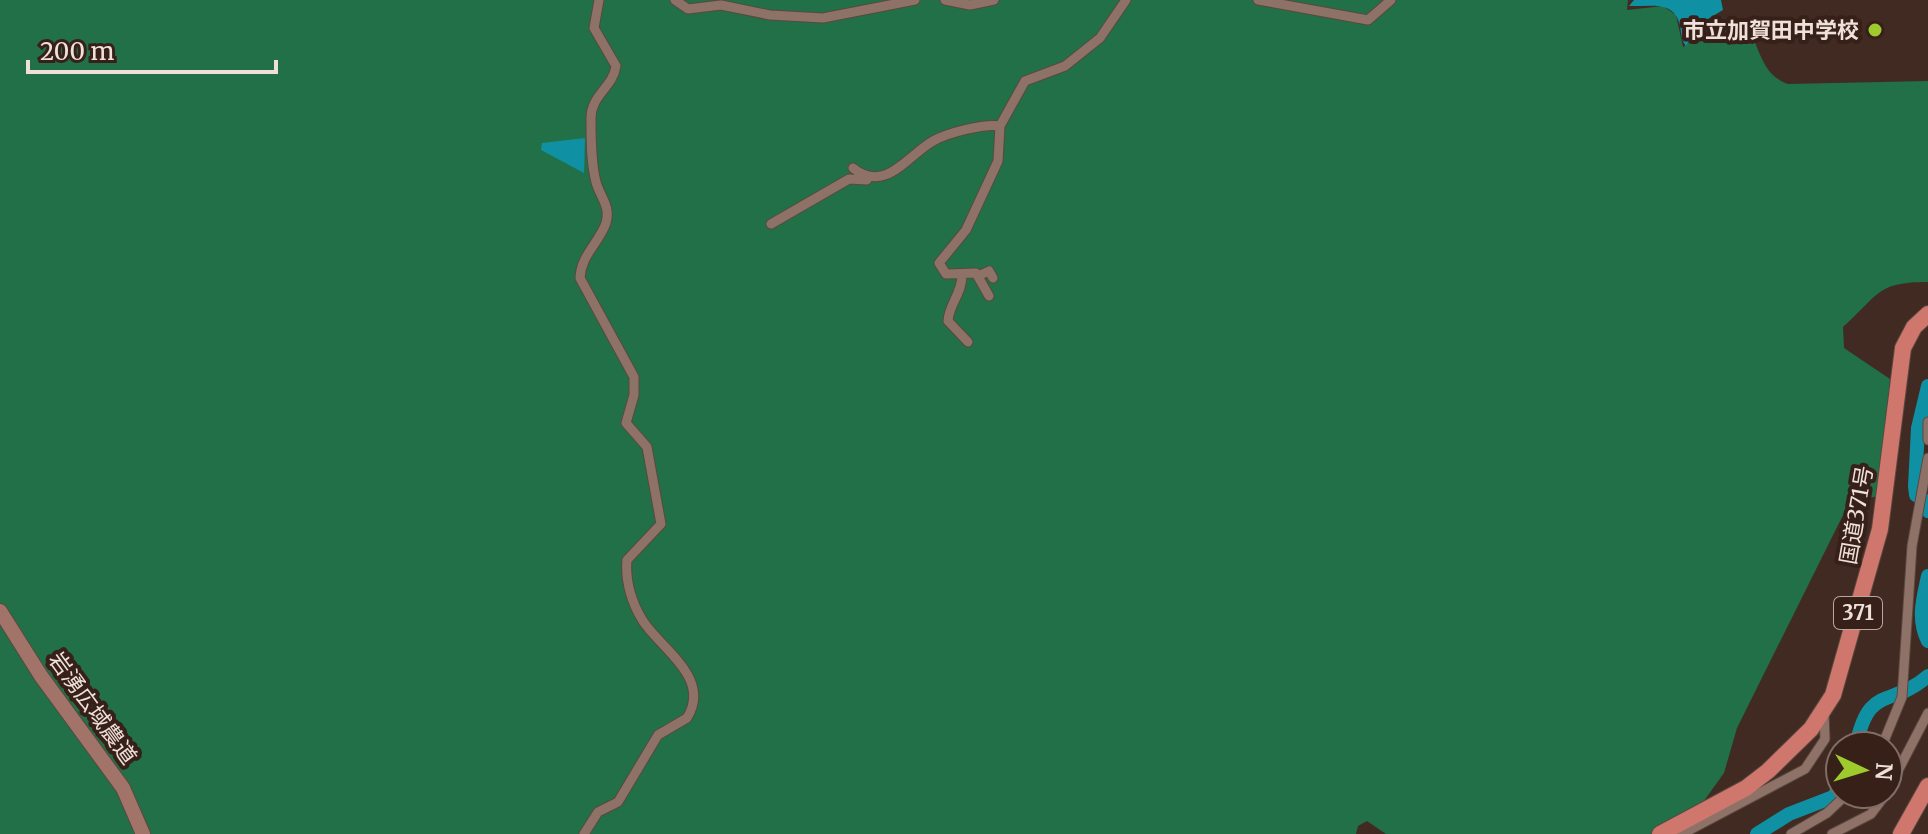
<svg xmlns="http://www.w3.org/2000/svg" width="1928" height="834" font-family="Merriweather,'Noto Sans JP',serif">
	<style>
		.forest { fill: #217047 }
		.water { fill: #1090a3 }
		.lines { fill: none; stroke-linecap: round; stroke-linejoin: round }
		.river { stroke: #1090a3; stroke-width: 14 }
		.street-casing { stroke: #5b4840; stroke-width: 11 }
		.secondary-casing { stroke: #5b4840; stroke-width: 16 }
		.highway-casing { stroke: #5b4840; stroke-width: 18 }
		.street { stroke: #8e7268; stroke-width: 9 }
		.secondary { stroke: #a27469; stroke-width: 14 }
		.highway { stroke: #cf776c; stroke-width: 16 }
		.poi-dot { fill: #9eca2e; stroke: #372018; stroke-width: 3 }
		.labels { text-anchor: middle; stroke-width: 8; stroke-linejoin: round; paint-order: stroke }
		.shield { fill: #372018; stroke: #b8a6a0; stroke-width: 2 }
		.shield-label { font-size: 20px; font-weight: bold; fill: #f0e0da }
		.poi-label { font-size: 22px; font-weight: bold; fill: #f0e0da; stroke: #372018; text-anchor: end }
		.street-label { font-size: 22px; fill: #f0e0da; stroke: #372018 }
	</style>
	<rect width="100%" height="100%" fill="#412a22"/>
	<!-- forest -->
	<path class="forest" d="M0,0h1628l-1,10 36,-4 13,9 7,32 11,-8 7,-15c69,-24 42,44 87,60l140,-3v201c-52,0 -49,13 -85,45l1,21 46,31 -10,117 -30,5 -113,227 -13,45 -23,32 -51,29h-264l-19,-13 -9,5 -2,8h-1356z"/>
	<!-- water -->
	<path class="water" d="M1634,0h87l2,10 -22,13 -15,23c-6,-7 -4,-15 -7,-24 -7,-22 -31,-15 -50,-16z
		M585,138l-1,35 -43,-23 1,-7z"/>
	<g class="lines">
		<!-- river -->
		<path class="river" d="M1928,386l-10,42 -3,58 1,9 9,6 3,10
			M1928,576c-5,23 -11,43 0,65
			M1856,746c13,-63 34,-37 72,-70
			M1757,834l32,-20 44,-17 7,-9"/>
		<defs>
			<path id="street" d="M675,0l13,9 33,-4 49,10 53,3 92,-18
				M945,0l25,5 24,-5
				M1258,0l110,20 23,-20
				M853,168c32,26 54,-12 80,-27 14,-8 52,-18 67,-15
				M771,224l78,-45 18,1
				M962,275c0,19 -13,29 -14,46l20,21
				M978,276l11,-5 4,7
				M989,296l-13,-23 -30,1 -7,-11 27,-33 32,-69 2,-35 25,-45 40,-15 35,-28 26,-38
				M1928,422v18
				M1882,746l20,-49 10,-151 16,-88
				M1888,790l40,-77
				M584,834l14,-22 20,-10 40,-67 29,-17c25,-40 -26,-69 -44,-97 -11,-17 -18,-40 -16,-61l34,-36 -14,-77 -21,-24 8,-28v-18l-54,-99c1,-23 19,-35 26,-55 5,-17 -6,-26 -10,-41 -5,-19 -5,-43 -5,-62 -1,-25 22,-32 25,-54l-22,-38 5,-28
				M1682,834l123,-65 20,-30 -1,-26
				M1791,834l36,-21 20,-19
				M1832,834l39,-20 15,-20"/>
			<path id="secondary" d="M0,611l41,65 82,112 20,46"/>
			<path id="highway" d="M1660,834l86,-46 22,-17 43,-42 22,-34 47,-166 23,-181 11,-21 14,-13
				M1901,834l27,-48"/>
		</defs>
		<!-- street casing -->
		<use href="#street" class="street-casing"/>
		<!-- secondary casing -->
		<use href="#secondary" class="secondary-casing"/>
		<!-- highway casing -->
		<use href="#highway" class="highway-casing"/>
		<!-- street -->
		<use href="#street" class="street"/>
		<!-- secondary -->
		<use href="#secondary" class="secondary"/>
		<!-- highway -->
		<use href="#highway" class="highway"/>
	</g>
	<!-- markers -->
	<circle class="poi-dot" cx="1875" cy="30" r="8"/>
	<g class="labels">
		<!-- shield labels -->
		<rect class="shield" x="1834" y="597" width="48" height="32" rx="6"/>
		<g class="shield-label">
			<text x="1858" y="620">371</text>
		</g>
		<!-- poi labels -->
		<g class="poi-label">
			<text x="1859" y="38">市立加賀田中学校</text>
		</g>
		<!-- street labels -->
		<g class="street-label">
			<text transform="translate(1856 515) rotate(-80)" y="8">国道371号</text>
			<text transform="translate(93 708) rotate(54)" y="8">岩湧広域農道</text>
		</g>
	</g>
	<!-- north arrow -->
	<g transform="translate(1864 770) rotate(94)"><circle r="38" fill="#372018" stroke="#816d66" stroke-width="2"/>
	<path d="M0-6L14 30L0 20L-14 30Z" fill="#9eca2e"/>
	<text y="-12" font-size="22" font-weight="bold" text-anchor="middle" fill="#f0e0da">N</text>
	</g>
	<!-- scale -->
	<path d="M28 60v12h248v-12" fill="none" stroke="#f0e0da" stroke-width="4"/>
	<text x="40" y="60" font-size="24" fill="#f0e0da" stroke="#372018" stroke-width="6" paint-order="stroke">200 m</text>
</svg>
